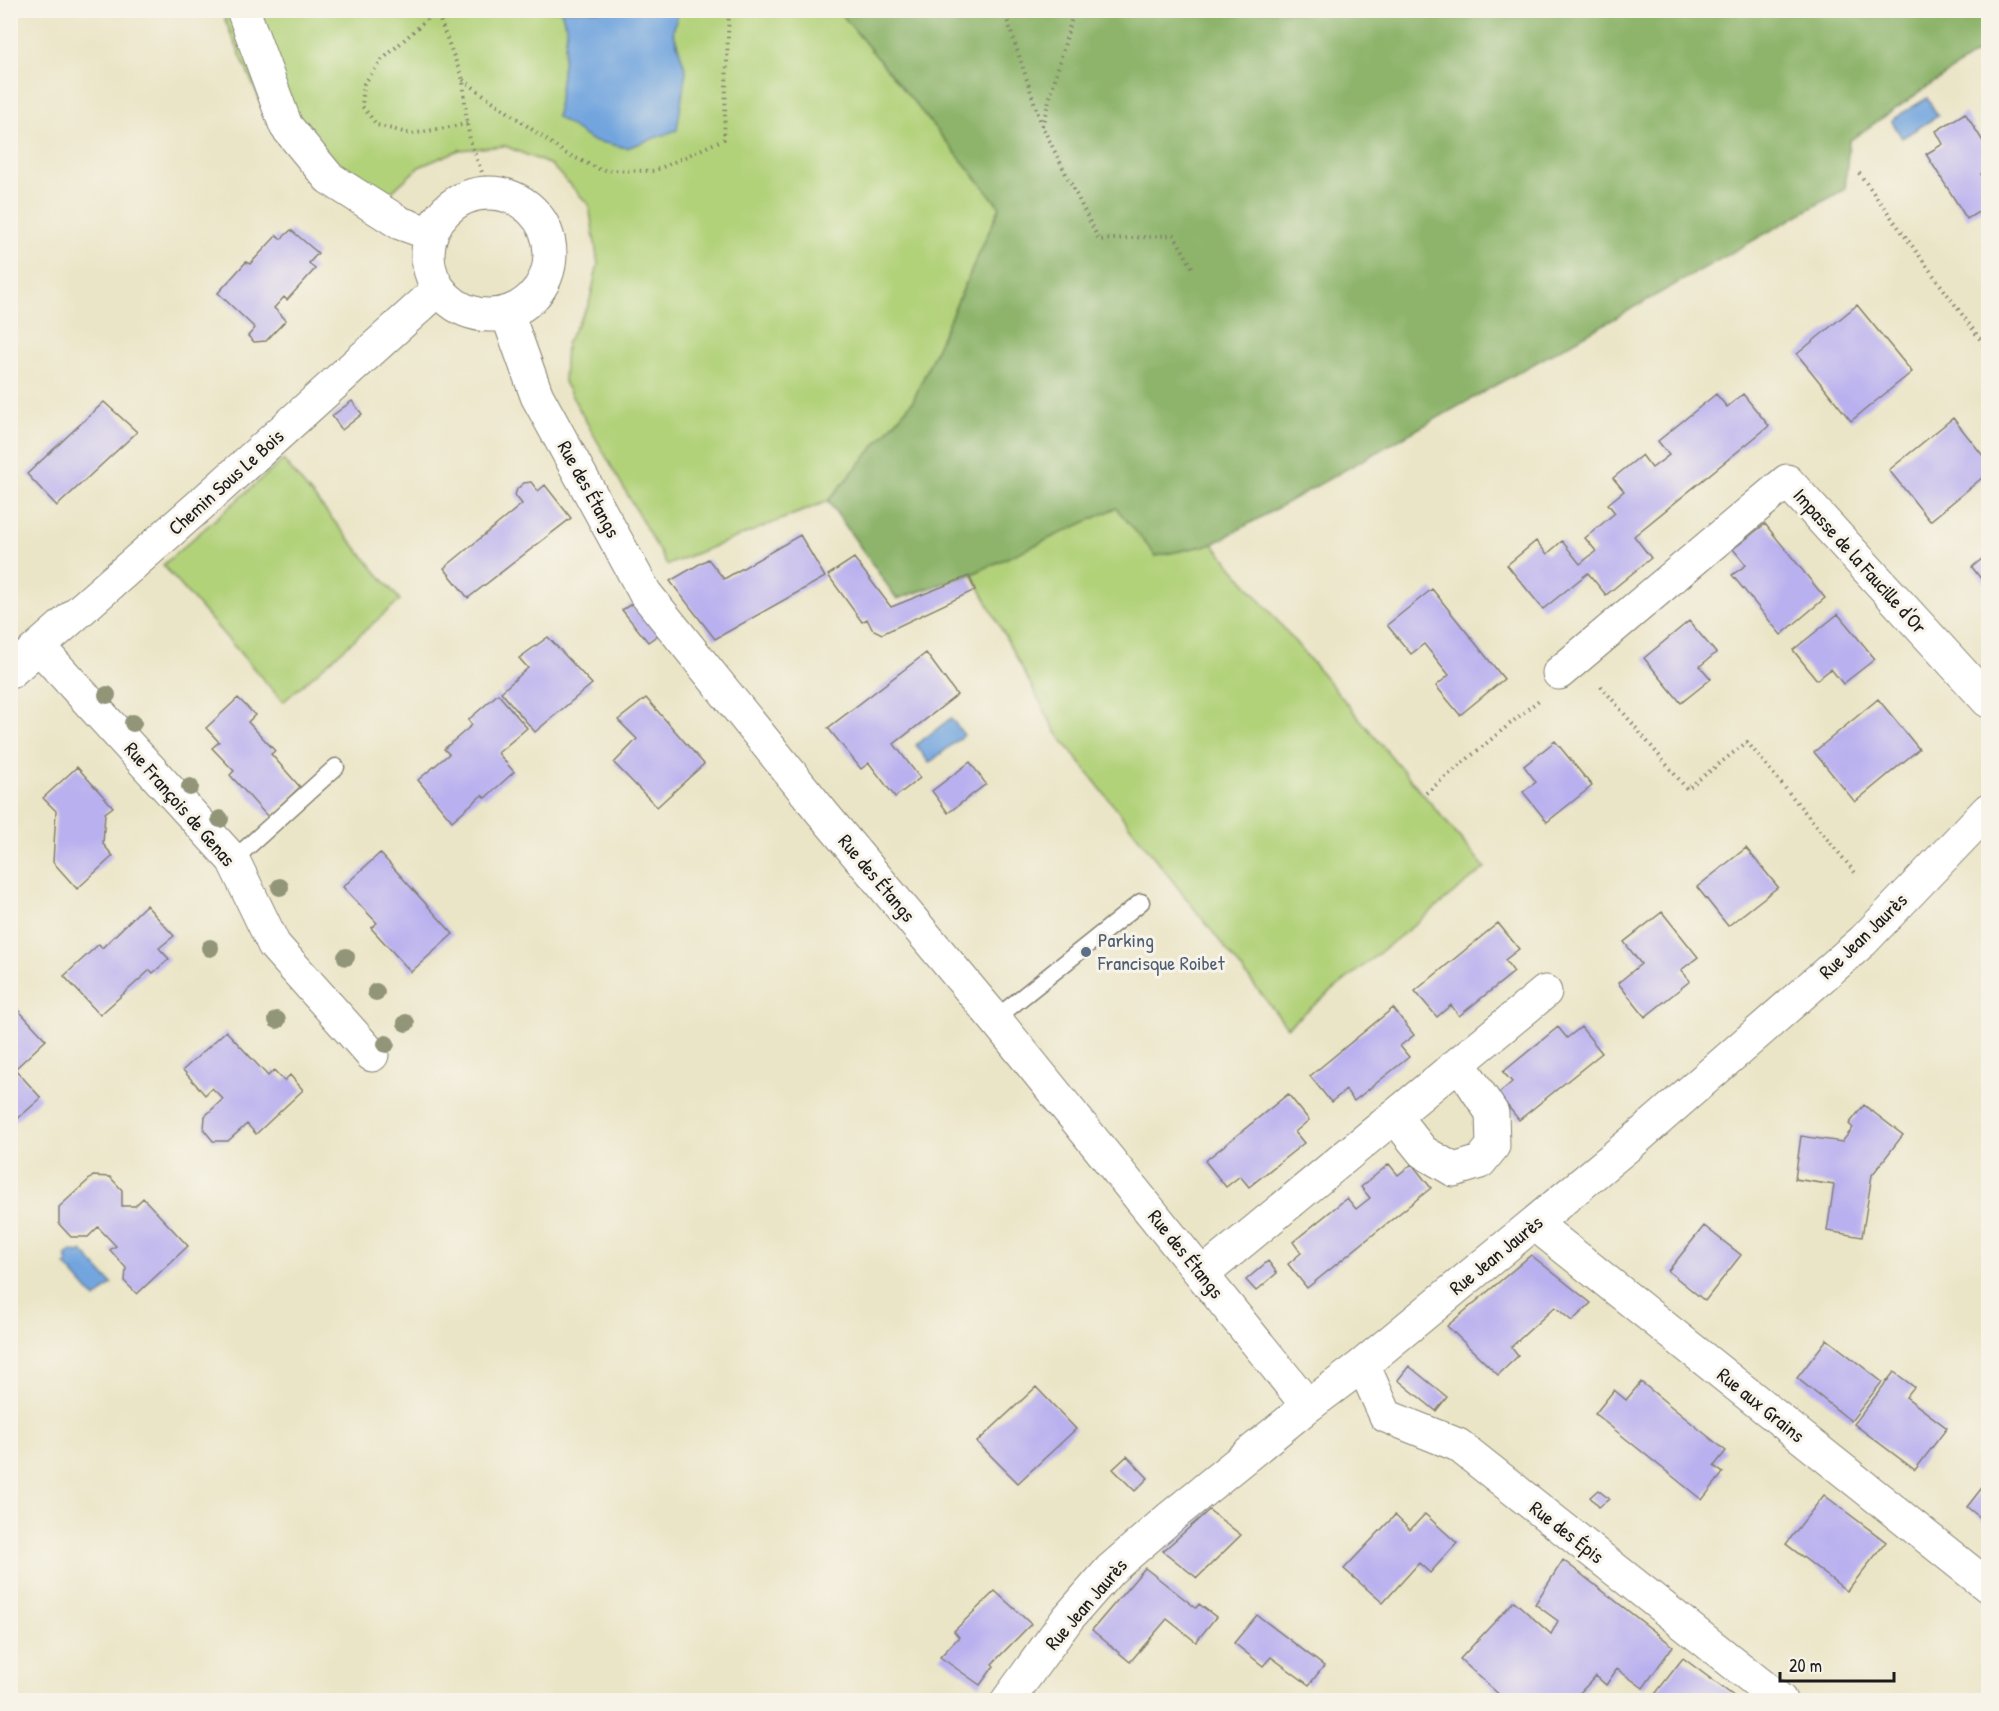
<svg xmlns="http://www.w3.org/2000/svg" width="1999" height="1711" font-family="'Patrick Hand',sans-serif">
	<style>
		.green { fill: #b2d27a; stroke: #67774b; stroke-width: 1.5 }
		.forest { fill: #8db46a; stroke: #546843; stroke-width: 1.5 }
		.water { fill: #72a5de; stroke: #47607d; stroke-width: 1.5 }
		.building { fill: #b9b0ef }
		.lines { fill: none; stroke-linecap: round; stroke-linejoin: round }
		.service-casing { stroke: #848072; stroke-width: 19 }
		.minor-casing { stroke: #848072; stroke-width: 35 }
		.path { stroke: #848072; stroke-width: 4; stroke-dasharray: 1.5 4.5; stroke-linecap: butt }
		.service { stroke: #fff; stroke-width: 16 }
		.minor { stroke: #fff; stroke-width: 33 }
		.tree { fill: #929578 }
		.service-dot { fill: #5c6f8a; stroke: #f7f3e8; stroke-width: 2 }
		.labels { text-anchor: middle; stroke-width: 6; stroke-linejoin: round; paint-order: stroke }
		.street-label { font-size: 20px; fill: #1c1c1c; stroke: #f7f3e8 }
		.service-label { font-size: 20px; fill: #4e5e75; stroke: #f7f3e8; text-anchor: start }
	</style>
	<rect width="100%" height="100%" fill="#f7f3e8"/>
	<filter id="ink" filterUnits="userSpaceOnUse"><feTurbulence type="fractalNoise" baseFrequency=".0167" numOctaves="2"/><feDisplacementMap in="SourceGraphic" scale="12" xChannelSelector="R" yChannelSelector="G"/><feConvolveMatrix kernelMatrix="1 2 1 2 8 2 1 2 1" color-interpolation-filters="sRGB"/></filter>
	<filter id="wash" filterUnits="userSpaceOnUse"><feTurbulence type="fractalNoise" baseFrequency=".008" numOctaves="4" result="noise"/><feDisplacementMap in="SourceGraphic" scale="24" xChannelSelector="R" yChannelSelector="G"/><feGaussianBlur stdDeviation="1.35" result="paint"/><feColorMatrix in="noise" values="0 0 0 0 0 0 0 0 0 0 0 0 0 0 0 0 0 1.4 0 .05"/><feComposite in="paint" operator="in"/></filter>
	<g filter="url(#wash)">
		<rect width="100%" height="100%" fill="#ebe5c7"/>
		<!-- green -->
		<path class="green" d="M221,11h340l6,18 -10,88 129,-46 -13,-40 6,-20h160l161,196 -87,194 -85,100 -161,64 -103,-183 2,-38 23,-40 9,-40 -9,-59 -38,-40 -46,-19 -46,4 -40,17 -45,41 -98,-71z
			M283,460l117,140 -117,102 -120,-137z
			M1117,507l39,49 57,-12 272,324 -198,159 -231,-295 -84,-158z"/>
		<!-- forest -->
		<path class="forest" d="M839,11l1149,-1v35l-139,96 -4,48 -632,355 -57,12 -40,-48 -144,66 -75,25 -69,-98 85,-100 87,-194z"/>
		<!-- water -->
		<path class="water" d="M561,11h118l-6,20 13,40 -9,59 -50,18 -36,-8 -34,-23 10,-88z
			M1927,98l11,18 -36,22 -11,-18z
			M951,718l13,17 -35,28 -13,-18z
			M72,1251l7,2 3,-2 30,33 -17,15 -30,-34 3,-2 -2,-7z"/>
		<g id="blocks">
			<!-- building -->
			<path class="building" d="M1965,113l23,36v20l-7,5 7,12v20l-21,13 -41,-65 17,-10 -7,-13z
				M291,230l27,23 -9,10 6,6 -28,31 -3,-3 -10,11 12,12 -20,21 -12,1 -6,-6 7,-8 -37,-35 28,-31 4,2 27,-29 4,4z
				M1857,305l55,67 -61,49 -54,-67z
				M1716,394l11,13 16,-13 26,32 -135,110 17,22 -45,37 -18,-22 -45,36 -36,-44 29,-24 11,13 15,-13 18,23 16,-13 -11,-13 30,-25 -7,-9 16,-13 -11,-13 29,-23 10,13 17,-13 -11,-14z
				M352,401l10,13 -20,16 -10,-14z
				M104,402l33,30 -80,74 -30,-32z
				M1953,418l35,44v11l-58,48 -41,-51z
				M531,482l7,9 7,-6 26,33 -103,80 -24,-30 78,-64 -7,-9 2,-6 7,-6z
				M1765,524l60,74 -44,37 -49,-60 14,-10 -13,-16z
				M800,535l25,42 -110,62 -45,-58 38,-22 16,20z
				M1988,554v34l-16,-21z
				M854,558l37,49 78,-31 6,14 -93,44 -10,-5 -5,-10 -5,3 -34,-47z
				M1432,589l72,90 -44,36 -24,-29 13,-11 -25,-31 -13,10 -24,-29z
				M636,601l26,31 -14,10 -26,-32z
				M1838,614l37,45 -32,25 -12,-15 -14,11 -24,-30z
				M1689,621l27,32 -16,13 11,13 -30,24 -37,-45z
				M548,637l44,47 -57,48 -34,-40 27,-24 -9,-10z
				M926,653l31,42 -63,49 26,34 -25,19 -26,-34 -8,6 -33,-41z
				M498,694l29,34 -29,25 16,19 -29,26 -3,-3 -30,26 -34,-41 31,-26 -5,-5 28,-24 -4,-5z
				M238,698l17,17 -7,7 27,29 -4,3 29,33 -32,30 -38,-42 4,-4 -22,-23 7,-6 -13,-14z
				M646,698l58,66 -47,43 -43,-44 23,-24 -19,-19z
				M1878,699l41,50 -64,53 -41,-50z
				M1555,741l37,45 -45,36 -24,-30 13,-10 -12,-16z
				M970,762l16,22 -38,29 -16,-22z
				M77,767l36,40 -8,6 -2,31 10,12 -36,33 -24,-27 3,-51 -13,-13z
				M1746,848l32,39 -50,39 -31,-39z
				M380,853l73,81 -42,38 -40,-44 6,-5 -34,-36z
				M146,905l28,31 -15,12 10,11 -16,14 -3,-3 -50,45 -36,-39 35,-32 3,4z
				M1662,912l36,45 -17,13 9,11 -45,36 -27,-34 23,-19 -17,-22z
				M1498,923l21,26 -14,11 9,12 -55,44 -8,-11 -14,12 -22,-26z
				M10,1001l36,39 -31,29 26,29 -27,24 -4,-3z
				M1393,1008l21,27 -14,11 9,11 -55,44 -8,-11 -15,12 -21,-26z
				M1558,1027l9,11 14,-11 21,26 -83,67 -21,-26 14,-12 -9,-10z
				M226,1031l42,45 6,-6 10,11 6,-6 13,15 -47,44 -9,-10 -19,17h-15l-9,-11 1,-14 18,-17 -11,-11 -7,7 -22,-25z
				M1288,1094l21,26 -14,12 9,11 -55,44 -9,-11 -14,11 -21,-26z
				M1864,1105l39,30 -31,40 -10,62 -35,-6 7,-46 -39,-6 6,-43 41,6 11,-14 -4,-4z
				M1389,1164l9,11 14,-11 19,24 -124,100 -19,-24 13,-11 -8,-11 54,-44 9,11 14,-11 -9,-11z
				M93,1176l17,1 12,13v16h13l8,-8 45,48 -51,48 -12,-12 1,-14 -16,-18 6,-4 -18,-19 -10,10h-17l-12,-13v-17z
				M1704,1226l37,29 -36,46 -37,-30z
				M1531,1255l60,48 -19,18 -17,-14 -44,40 7,9 -20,19 -51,-49z
				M1268,1261l9,12 -21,18 -10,-11z
				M1827,1339l55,43 -31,39 -54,-43z
				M1409,1366l38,31 -11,14 -38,-31z
				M1894,1372l20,15 -8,10 41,31 -32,42 -61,-46z
				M1641,1382l85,69 -12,15 9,7 -21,27 -107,-86 19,-24 12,10z
				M1036,1387l40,42 -58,54 -41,-41z
				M1127,1456l21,22 -13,13 -22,-22z
				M1988,1480v44l-21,-17z
				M1598,1490l11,9 -10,8 -9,-10z
				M1824,1495l62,47 -39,49 -61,-47z
				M1209,1510l32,25 -44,43 -34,-27z
				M1425,1514l32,29 -27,30 -11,-10 -36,40 -39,-34 51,-54 15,15z
				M1563,1560l110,86 -30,42 -26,-19 -11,16 -10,-9 -23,24h-68l-45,-41 54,-58 37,33 7,-13 -23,-17z
				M1145,1568l51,40 3,-4 17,13 -20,25 -29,-23 -37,43 -38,-32z
				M995,1591l36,33 -39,40 2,2 -14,19 -40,-28 19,-20 -5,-6z
				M1257,1615l67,51 -15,19 -38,-28 -8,9 -29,-23z
				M1683,1658l56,42h-76l-8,-6z"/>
		</g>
	</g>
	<g filter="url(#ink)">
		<use href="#blocks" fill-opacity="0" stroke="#848072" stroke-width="1.5"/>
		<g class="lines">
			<defs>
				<path id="service" d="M233,860l103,-93
					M995,1019l146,-117"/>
				<path id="minor" d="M243,10l43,116 43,52 71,45 31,11
					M428 254a61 61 0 1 1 122 0a61 61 0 1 1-122 0Z
					M507,313l30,83 108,197 179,222 171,204 313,387
					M39,647l194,213 41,85 98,110
					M10,672l197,-173 232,-210
					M1559,673l228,-192 201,220
					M1394,1116l29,36 31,18 26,-8 13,-16 -1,-33 -33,-50
					M1535,1224l453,362
					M1203,1274l342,-282
					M1360,1367l9,11 17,38 72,29 322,255
					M1008,1700l60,-82 42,-48 62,-54 136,-110 52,-39 276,-228 227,-198 125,-131"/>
			</defs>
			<!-- service casing -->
			<use href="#service" class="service-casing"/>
			<!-- minor casing -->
			<use href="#minor" class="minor-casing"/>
			<!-- path -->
			<path class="path" d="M436,10l27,70 4,44 4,20 19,49
				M1004,10l38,116 57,114 75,-5 18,32
				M436,11l-54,49 -18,24 -2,22 15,19 34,9 56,-10
				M463,80l102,73 36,17 53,1 70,-32 5,-129
				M1042,126l32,-116
				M1859,173l129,177
				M1601,686l86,103 60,-47 110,133
				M1426,793l113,-93"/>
			<!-- service -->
			<use href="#service" class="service"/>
			<!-- minor -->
			<use href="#minor" class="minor"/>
		</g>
		<!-- trees -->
		<g class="tree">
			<circle cx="107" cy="695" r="9"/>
			<circle cx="133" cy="723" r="9"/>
			<circle cx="190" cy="787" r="9"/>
			<circle cx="220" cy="819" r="9"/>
			<circle cx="280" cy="887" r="9"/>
			<circle cx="210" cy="948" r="9"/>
			<circle cx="346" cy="957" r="9"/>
			<circle cx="376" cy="992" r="9"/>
			<circle cx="277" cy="1020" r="9"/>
			<circle cx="406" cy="1023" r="9"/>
			<circle cx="386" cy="1044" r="9"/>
		</g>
	</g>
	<!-- markers -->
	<circle class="service-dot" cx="1086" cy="952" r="6"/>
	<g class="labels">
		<!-- street labels -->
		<g class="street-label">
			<text transform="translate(226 482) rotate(-42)" y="7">Chemin Sous Le Bois</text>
			<text transform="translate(589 489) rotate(61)" y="7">Rue des Étangs</text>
			<text transform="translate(1860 561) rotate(48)" y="7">Impasse de la Faucille d'Or</text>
			<text transform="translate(180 804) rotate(49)" y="7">Rue François de Genas</text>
			<text transform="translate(877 878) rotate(50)" y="7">Rue des Étangs</text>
			<text transform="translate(1863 936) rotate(-44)" y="7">Rue Jean Jaurès</text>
			<text transform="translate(1186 1254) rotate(51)" y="7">Rue des Étangs</text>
			<text transform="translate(1496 1255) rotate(-39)" y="7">Rue Jean Jaurès</text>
			<text transform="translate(1761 1405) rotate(39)" y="7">Rue aux Grains</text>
			<text transform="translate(1567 1532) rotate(38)" y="7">Rue des Épis</text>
			<text transform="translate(1086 1604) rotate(-49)" y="7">Rue Jean Jaurès</text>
		</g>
		<!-- service labels -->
		<g class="service-label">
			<text x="1098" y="947">Parking<tspan x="1098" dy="23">Francisque Roibet</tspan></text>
		</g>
	</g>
	<!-- margin -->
	<rect width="1999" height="1711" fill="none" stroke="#f7f3e8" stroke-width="36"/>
	<!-- scale -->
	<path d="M1780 1672v9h114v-9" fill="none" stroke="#1c1c1c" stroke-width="3"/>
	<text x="1789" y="1672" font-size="18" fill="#1c1c1c" stroke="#f7f3e8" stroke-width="4.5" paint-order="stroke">20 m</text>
</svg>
